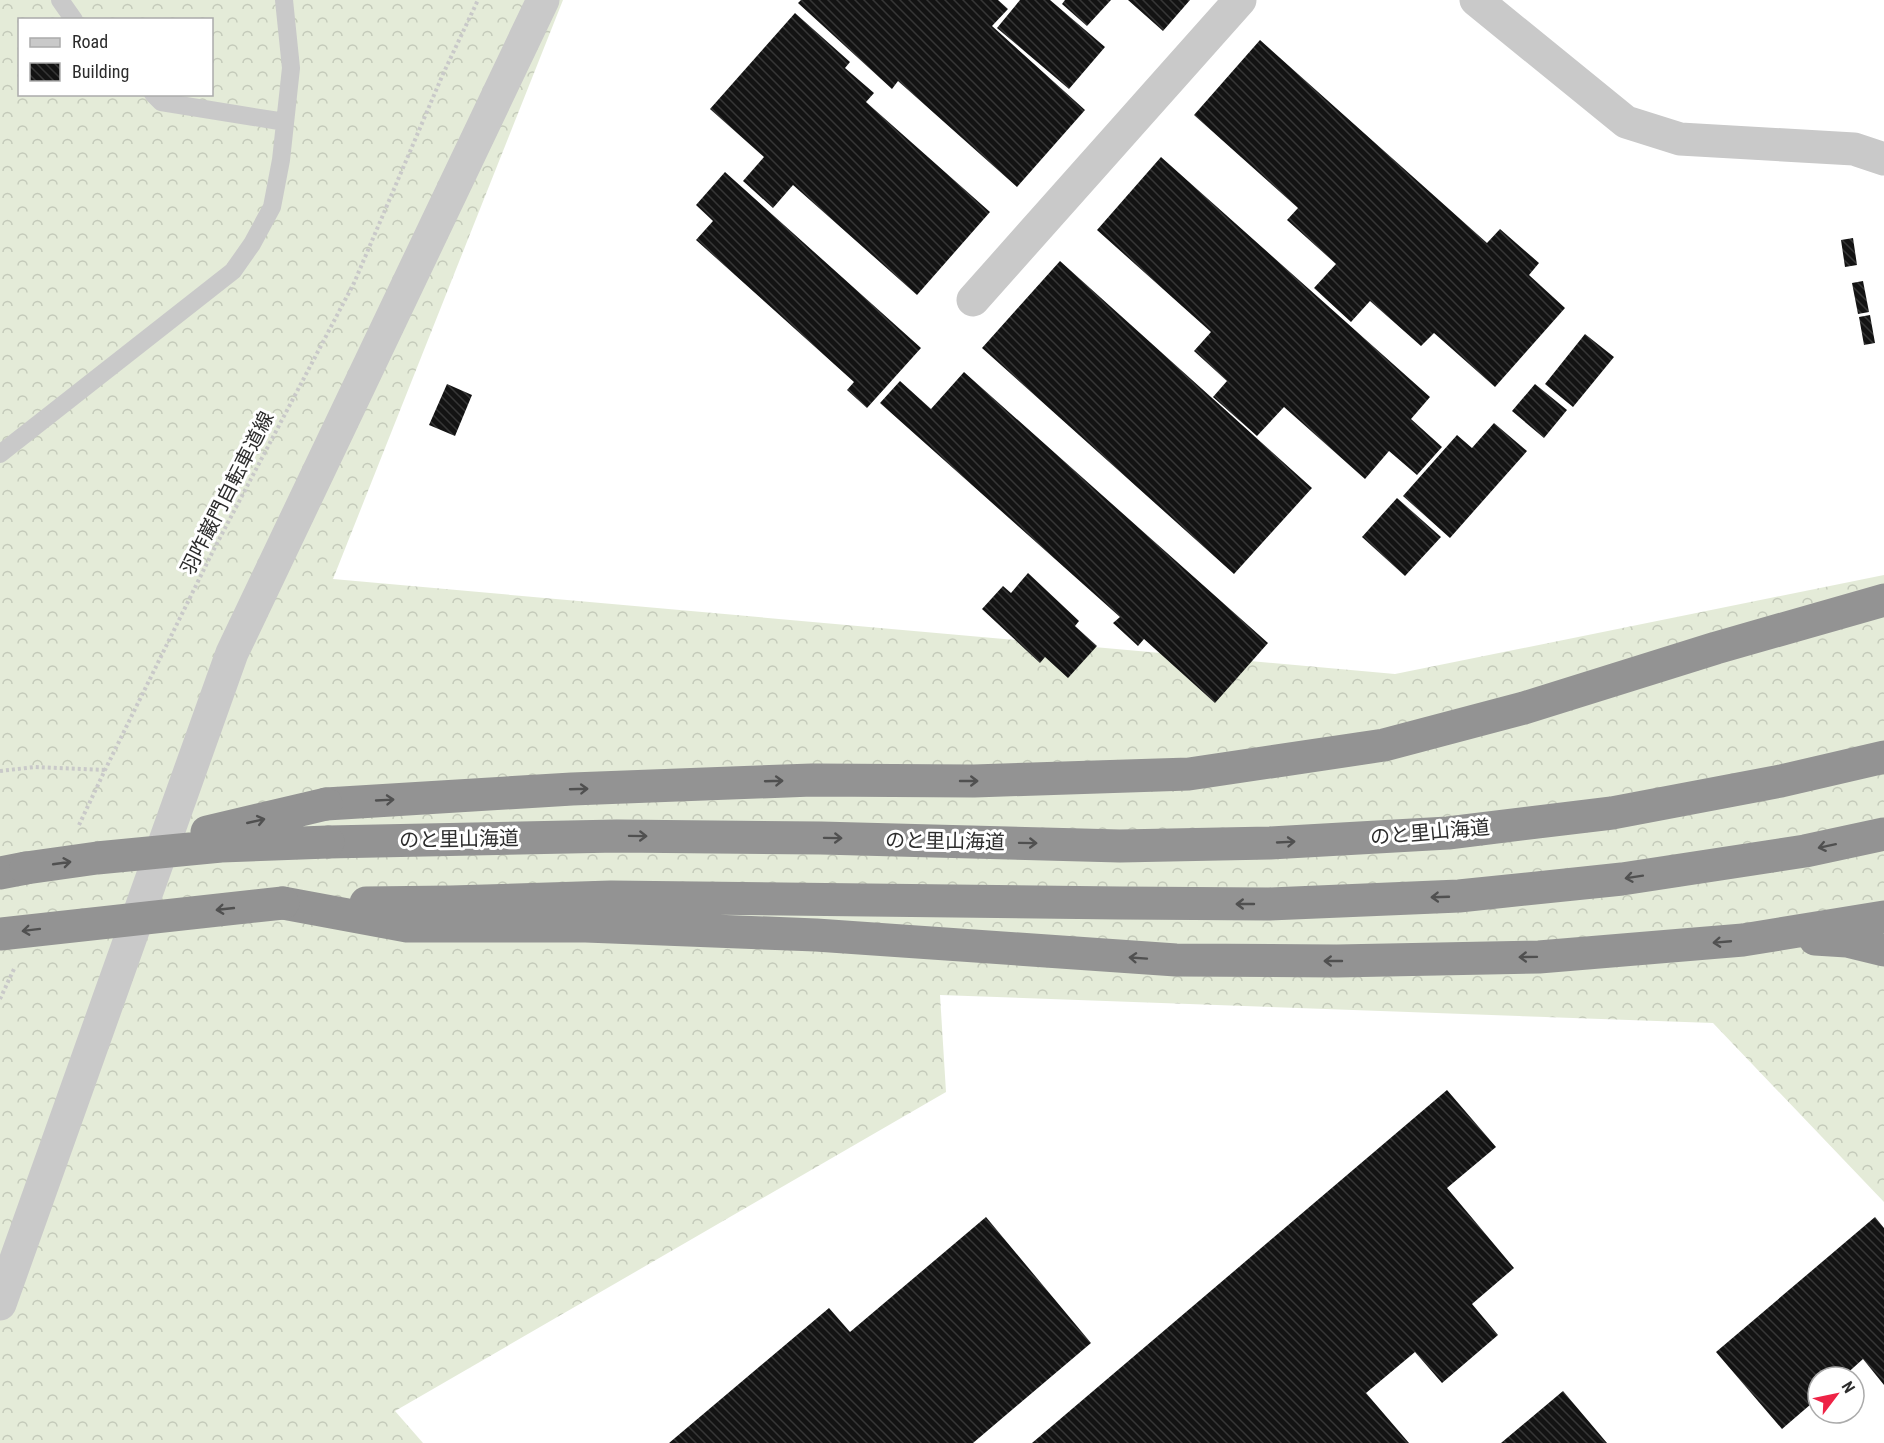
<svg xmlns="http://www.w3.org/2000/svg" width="1884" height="1443" font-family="'Roboto Condensed','Noto Sans JP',sans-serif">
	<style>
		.forest { fill: url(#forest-crowns); fill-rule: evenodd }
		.building { fill: url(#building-back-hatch) }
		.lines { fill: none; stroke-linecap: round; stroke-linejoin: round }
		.path { stroke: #c9c9c9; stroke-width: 4; stroke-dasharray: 3 3; stroke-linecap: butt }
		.service { stroke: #c9c9c9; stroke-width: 18 }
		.minor { stroke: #c9c9c9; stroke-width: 33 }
		.tertiary { stroke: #c9c9c9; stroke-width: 33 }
		.motorway { stroke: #939393; stroke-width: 33 }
		.motorway-bridge { stroke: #939393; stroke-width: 33 }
		.oneway { stroke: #505050 }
		.labels { text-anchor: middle; stroke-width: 6; stroke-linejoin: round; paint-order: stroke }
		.street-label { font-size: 20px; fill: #2c2c2c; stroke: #fff }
	</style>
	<defs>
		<pattern id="forest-crowns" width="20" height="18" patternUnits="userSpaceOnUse" patternTransform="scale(1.5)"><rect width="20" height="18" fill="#e4ebd8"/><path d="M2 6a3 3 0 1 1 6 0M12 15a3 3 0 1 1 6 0" fill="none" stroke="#c4caba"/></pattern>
		<pattern id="building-back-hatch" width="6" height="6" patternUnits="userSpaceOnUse" patternTransform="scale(1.5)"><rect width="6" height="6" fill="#131313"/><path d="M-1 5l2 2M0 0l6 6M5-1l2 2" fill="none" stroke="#363636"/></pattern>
	</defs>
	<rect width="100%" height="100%" fill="#fff"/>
	<!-- forest -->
	<path class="forest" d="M0,0h563l-230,579 1062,95 489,-99v627l-171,-179 -773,-28 6,97 -551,319 28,32h-423zM20,20h192v74h-192z"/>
	<!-- building -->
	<path class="building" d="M801,0h197l10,9 -16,17 93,84 -68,77 -119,-106 -6,8 -94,-86z
		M1020,0h30l55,47 -36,42 -72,-61z
		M1065,0h46l-24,26 -25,-22z
		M1128,0h62l-27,31z
		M795,13l55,49 -5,6 29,25 -8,9 124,110 -73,83 -124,-110 -20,23 -30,-27 21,-24 -54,-48z
		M1260,40l227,203 13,-14 39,34 -10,12 36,33 -70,79 -61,-54 -13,13 -51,-45 -19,21 -37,-34 22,-24 -49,-44 11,-12 -104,-93z
		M1161,157l269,240 -19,22 31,28 -25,28 -28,-24 -24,28 -81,-72 -27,29 -44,-39 14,-16 -33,-30 17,-19 -114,-102z
		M725,172l196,176 -54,60 -20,-18 7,-8 -158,-142 17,-19 -17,-16z
		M1853,238l4,27 -12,2 -4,-27z
		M1060,261l252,227 -78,86 -252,-226z
		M1863,281l6,31 -11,2 -6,-31z
		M1870,315l5,28 -11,2 -5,-28z
		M1585,334l29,23 -41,50 -28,-23z
		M964,372l304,271 -53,60 -71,-64 -6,7 -25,-23 7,-6 -240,-214 20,-22 31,28z
		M447,384l25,11 -17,41 -26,-11z
		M1535,384l32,26 -23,28 -32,-27z
		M1494,423l33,28 -77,87 -47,-42 54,-61 15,13z
		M1397,498l44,39 -36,39 -43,-39z
		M1028,573l51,48 -4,5 22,20 -29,32 -23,-21 -5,6 -58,-54 21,-23 8,7z
		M1447,1090l49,57 -49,41 67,80 -42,36 26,31 -56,48 -27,-31 -49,41 43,50h-377z
		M986,1217l105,126 -118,100h-304l160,-135 21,24z
		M1875,1217l9,11v157l-21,-26 -20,18h-25v21l-36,31 -66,-77z
		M1563,1391l44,52h-106z"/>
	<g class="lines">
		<!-- path -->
		<path class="path" d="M0,771l35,-4 70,3
			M79,825l26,-55 108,-219 141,-268 89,-209 35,-74
			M0,999l14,-30"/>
		<!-- service -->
		<path class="service" d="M60,0l14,20
			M153,94l8,8 124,20
			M0,454l233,-183 19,-27 20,-37 9,-47 10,-92 -7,-68"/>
		<!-- minor -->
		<path class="minor" d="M1476,0l150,122 54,17 174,10 30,10
			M973,300l267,-300"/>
		<!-- tertiary -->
		<path class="tertiary" d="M0,1304l232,-651 311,-653"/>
		<!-- motorway -->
		<path class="motorway" d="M326,804l246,-15 240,-9 162,1 215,-7 195,-29 140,-37 192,-60 168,-48
			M328,842l289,-6 204,2 299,8 150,-3 178,-10 164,-20 169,-32 103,-24
			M0,873l26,-5
			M283,903l124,23h179l230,9 360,25 161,1 202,-4 204,-17 141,-23
			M366,903l85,-1 160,-5 508,6 150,1 190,-8 163,-17 183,-28 79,-17
			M1815,939l32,2 37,9"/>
		<!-- motorway-bridge -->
		<path class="motorway-bridge" d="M207,832l119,-28
			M26,868l71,-10 124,-12 107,-4
			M0,934l283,-31"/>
	</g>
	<!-- one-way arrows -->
	<defs><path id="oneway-shaft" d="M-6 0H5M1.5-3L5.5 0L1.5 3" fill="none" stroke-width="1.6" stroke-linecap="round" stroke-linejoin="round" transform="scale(1.5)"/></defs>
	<g class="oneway">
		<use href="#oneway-shaft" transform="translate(774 781) rotate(-2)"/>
		<use href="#oneway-shaft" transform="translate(969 781)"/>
		<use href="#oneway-shaft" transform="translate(579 789) rotate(-2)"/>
		<use href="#oneway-shaft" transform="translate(385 800) rotate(-3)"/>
		<use href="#oneway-shaft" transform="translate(256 821) rotate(-13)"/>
		<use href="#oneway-shaft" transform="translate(638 836) rotate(1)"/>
		<use href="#oneway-shaft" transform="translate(833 838) rotate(1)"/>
		<use href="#oneway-shaft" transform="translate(1286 842) rotate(-3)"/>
		<use href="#oneway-shaft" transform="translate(1028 843) rotate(1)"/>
		<use href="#oneway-shaft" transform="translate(1827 846) rotate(168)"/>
		<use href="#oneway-shaft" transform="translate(62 863) rotate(-8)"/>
		<use href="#oneway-shaft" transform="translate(1634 877) rotate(171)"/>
		<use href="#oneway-shaft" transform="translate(1440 897) rotate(178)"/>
		<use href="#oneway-shaft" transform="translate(1245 904) rotate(-180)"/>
		<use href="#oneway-shaft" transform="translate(225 909) rotate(174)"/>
		<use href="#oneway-shaft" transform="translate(31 930) rotate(173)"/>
		<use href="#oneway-shaft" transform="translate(1722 942) rotate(175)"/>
		<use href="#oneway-shaft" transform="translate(1528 957) rotate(179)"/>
		<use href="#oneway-shaft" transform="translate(1138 958) rotate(-176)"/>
		<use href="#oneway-shaft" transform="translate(1333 961) rotate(180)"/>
	</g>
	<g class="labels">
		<!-- street labels -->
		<g class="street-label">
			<text transform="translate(227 493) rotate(-63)" y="7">羽咋巌門自転車道線</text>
			<text transform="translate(1430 832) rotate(-5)" y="7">のと里山海道</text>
			<text transform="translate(459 839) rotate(-1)" y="7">のと里山海道</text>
			<text transform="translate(945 841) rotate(1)" y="7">のと里山海道</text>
		</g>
	</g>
	<!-- legend -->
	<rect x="18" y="18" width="195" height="78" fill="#ffffff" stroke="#ababab" stroke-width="1.5"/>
	<rect x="30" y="38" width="30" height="9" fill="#c9c9c9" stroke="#ababab" stroke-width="1.5"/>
	<text x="72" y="48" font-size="18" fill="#2c2c2c">Road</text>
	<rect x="30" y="63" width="30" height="18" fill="url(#building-back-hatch)" stroke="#ababab" stroke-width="1.5"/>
	<text x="72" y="78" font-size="18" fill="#2c2c2c">Building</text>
	<!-- north arrow -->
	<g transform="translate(1836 1395) rotate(58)"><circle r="28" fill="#ffffff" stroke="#ababab" stroke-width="1.5"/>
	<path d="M0-4.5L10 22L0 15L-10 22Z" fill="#ee2346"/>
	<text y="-9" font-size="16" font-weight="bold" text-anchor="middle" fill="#2c2c2c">N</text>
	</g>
</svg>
